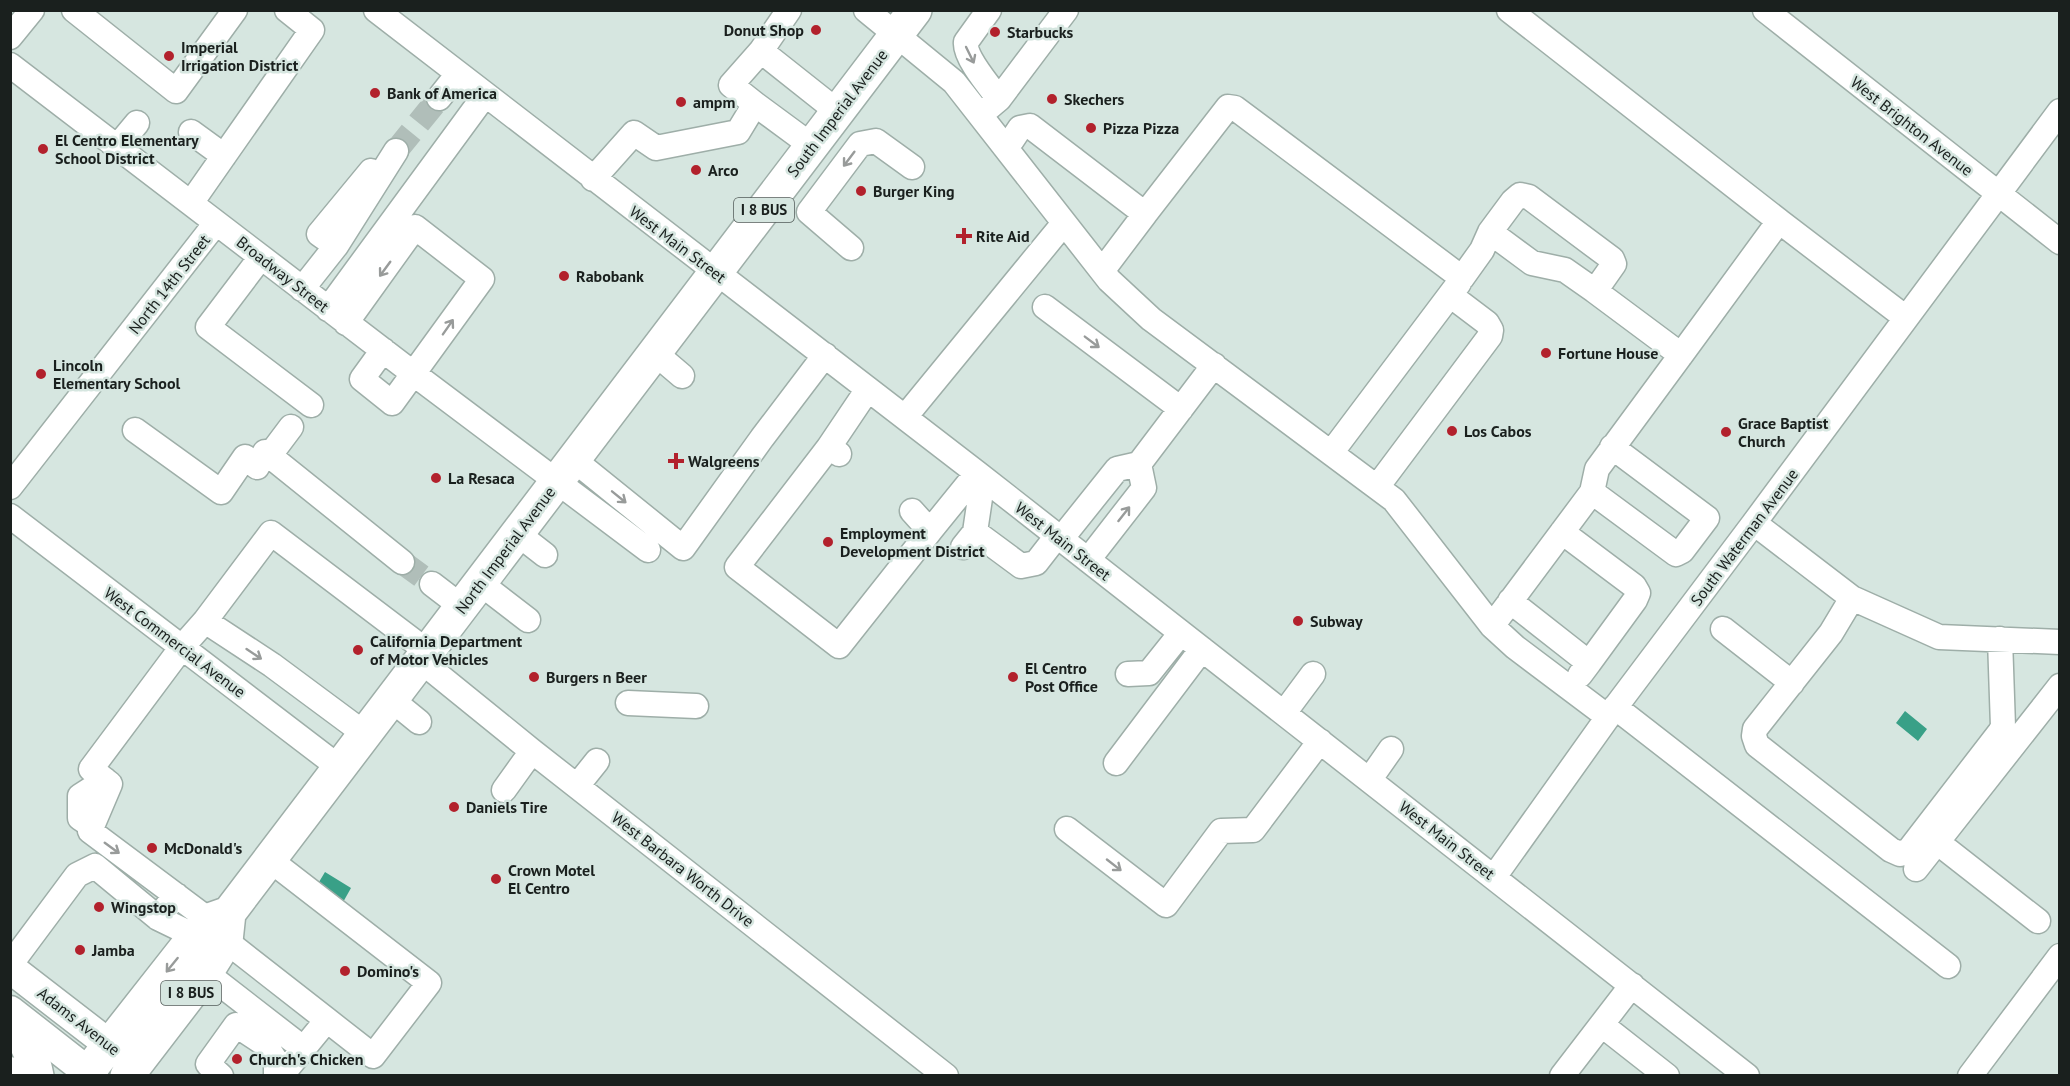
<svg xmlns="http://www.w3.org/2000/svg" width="2070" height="1086" font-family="'PT Sans',sans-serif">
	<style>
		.water { fill: #39a087 }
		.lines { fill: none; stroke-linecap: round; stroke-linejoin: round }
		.minor-tunnel { stroke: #b0beb9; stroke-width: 24; stroke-dasharray: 24 12; stroke-linecap: butt }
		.minor-casing { stroke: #9eaea8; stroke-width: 27 }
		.major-casing { stroke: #9eaea8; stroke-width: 33 }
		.highway-casing { stroke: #9eaea8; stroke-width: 36 }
		.minor { stroke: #fff; stroke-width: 24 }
		.major { stroke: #fff; stroke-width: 30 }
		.highway { stroke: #fff; stroke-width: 33 }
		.oneway { stroke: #989b9a }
		.poi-dot { fill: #b2212c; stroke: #d6e6e0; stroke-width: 2 }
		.labels { text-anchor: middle; stroke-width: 5; stroke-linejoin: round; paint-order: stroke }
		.shield { fill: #d6e6e0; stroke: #525b58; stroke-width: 1.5 }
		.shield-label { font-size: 15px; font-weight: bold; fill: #1a201e }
		.poi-label { font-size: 16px; font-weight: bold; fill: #1a201e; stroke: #d6e6e0; text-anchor: start }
		.street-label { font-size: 16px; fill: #1a201e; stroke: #d6e6e0 }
	</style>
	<rect width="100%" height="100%" fill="#d6e6e0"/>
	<!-- water -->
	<path class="water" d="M1905,711l22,18 -9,12 -22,-18z
		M325,872l26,16 -9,16 -26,-17z"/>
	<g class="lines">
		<!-- minor-tunnel -->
		<path class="minor-tunnel" d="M396,151l43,-53
			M402,562l30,22"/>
		<defs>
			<path id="minor" d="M74,10l102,81 59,-81
				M376,10l601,463 770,603
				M789,10l-28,41 77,61
				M866,10l88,72 155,198 42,39 243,181 98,126 23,21 93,70
				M989,10l-23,32c-2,15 24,45 33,57
				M1509,10l270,211
				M1765,10l295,232
				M10,37l22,-27
				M10,65l404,309 234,176
				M439,98l19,-24
				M755,104l-24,-19 30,-34
				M980,115l19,-16 67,-89
				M191,132l33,24
				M1004,146l8,-6 8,-12 10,-2 115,88 83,-107 7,1 227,170 20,-28 8,-18 23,-31 7,-6 9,2 83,62 2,5 -19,27 86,64 98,-134 127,97
				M117,147l20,-24
				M593,179l41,-46 22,15 82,-16 17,-28 57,42
				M191,203l121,-173 -25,-20
				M1490,232l42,31 33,7 30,21
				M336,246l60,-95
				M851,248l-42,-36 51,-68 16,-3 36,26
				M261,257l-53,70 103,78
				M1102,271l43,-57
				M302,289l34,-43 -17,-12 52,-63
				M1045,307l136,102
				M328,309l157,-214
				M346,323l69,-96 67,52 -90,124 -30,-24 21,-29
				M655,353l27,23
				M905,417l159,-194
				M135,430l86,62 24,-35 12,10 8,-15 137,110
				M829,447l-92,120 102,79 91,-115
				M1331,453l128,-170
				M839,454l-10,-7 39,-58
				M270,455l21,-28
				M574,460l109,88 79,-110 63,-83
				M1139,464l75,-99
				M10,487l206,-264
				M1377,487l113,-151 1,-6 -4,-7 -37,-28
				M1592,492l84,62 6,-3 25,-33 -95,-71
				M912,511l18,20 47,-58
				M10,516l330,252
				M1754,523l98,75 87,39 121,5
				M975,532l46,34 15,-3 21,-27
				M1562,532l72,54 4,7 -3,7 -46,63
				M518,534l27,21
				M1061,539l56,-70 22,-5 5,24 -56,72
				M963,547l12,-15 8,-54
				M480,583l48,37
				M432,584l30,23
				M1852,598l-21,35 -76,96 -1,7 3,9 134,105 9,4 9,-4 91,-118 3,-5 -3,-88
				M1510,601l79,62 -9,12
				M205,621l67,44 93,69
				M1492,626l100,-134 5,-23 84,-114
				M1723,629l69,54
				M421,661l111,90 414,325
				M1128,674l21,-1 32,-40
				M392,700l27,22
				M628,703l68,3
				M1615,707l333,259
				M1284,713l29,-39
				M1116,763l86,-114
				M1370,779l21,-30
				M577,786l20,-25
				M504,790l28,-39
				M92,826l-12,-8v-22l25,-16
				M1067,829l99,76 55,-74 32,-1 67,-89
				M1937,842l101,79
				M270,860l159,123 -56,73 -46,-36
				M1916,869l144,-183
				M1494,877l114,-160 146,-194 306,-412
				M158,918l37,18
				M209,920l-119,-89 20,-47 -19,-15 91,-122 23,-26 66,-88 157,119
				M226,941l101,79 -46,56
				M10,965l67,-90 18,-9 63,52 18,-23
				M206,973l98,76
				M1602,1025l65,51
				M10,1069l3,7
				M221,1076l-13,-12 28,-39 29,19 11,17v15
				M1562,1076l70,-91
				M1970,1076l90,-120"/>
			<path id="major" d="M10,968l119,92
				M10,1011l83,65"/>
			<path id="highway" d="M10,1021c13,13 24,37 27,55
				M85,1076l110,-140 14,-16 20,-7
				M127,1076l79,-103 20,-32 3,-28 686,-903"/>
		</defs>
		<!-- minor casing -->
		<use href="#minor" class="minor-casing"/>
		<!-- major casing -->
		<use href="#major" class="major-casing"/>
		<!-- highway casing -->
		<use href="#highway" class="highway-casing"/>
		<!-- minor -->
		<use href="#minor" class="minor"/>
		<!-- major -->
		<use href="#major" class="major"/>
		<!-- highway -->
		<use href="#highway" class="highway"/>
	</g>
	<!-- one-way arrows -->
	<defs><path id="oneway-shaft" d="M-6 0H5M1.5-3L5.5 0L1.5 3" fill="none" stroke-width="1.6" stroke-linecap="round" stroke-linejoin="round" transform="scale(1.5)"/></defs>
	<g class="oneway">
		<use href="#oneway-shaft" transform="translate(970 55) rotate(64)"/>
		<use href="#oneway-shaft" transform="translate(849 159) rotate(127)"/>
		<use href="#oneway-shaft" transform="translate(385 269) rotate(126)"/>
		<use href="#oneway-shaft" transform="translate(448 327) rotate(-55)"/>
		<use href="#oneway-shaft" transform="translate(1092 342) rotate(37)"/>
		<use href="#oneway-shaft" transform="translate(619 497) rotate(39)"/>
		<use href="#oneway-shaft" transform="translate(1124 514) rotate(-52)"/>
		<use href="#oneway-shaft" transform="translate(254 654) rotate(34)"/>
		<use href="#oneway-shaft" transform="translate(112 848) rotate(36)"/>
		<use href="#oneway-shaft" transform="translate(1114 865) rotate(38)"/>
		<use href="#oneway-shaft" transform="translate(172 965) rotate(129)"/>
	</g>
	<!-- markers -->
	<g class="poi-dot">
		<circle cx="816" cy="30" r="6"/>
		<circle cx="995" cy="32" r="6"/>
		<circle cx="169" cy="56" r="6"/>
		<circle cx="375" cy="93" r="6"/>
		<circle cx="1052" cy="99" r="6"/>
		<circle cx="681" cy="102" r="6"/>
		<circle cx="1091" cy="128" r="6"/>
		<circle cx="43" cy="149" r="6"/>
		<circle cx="696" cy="170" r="6"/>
		<circle cx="861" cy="191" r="6"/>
		<path d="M961 227h6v6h6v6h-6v6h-6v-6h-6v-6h6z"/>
		<circle cx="564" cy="276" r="6"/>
		<circle cx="1546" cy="353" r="6"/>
		<circle cx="41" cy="374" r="6"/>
		<circle cx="1452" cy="431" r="6"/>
		<circle cx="1726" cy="432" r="6"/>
		<path d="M673 452h6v6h6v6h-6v6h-6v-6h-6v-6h6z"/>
		<circle cx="436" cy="478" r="6"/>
		<circle cx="828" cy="542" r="6"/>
		<circle cx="1298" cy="621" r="6"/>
		<circle cx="358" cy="650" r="6"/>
		<circle cx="534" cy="677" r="6"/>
		<circle cx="1013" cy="677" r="6"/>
		<circle cx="454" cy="807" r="6"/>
		<circle cx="152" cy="848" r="6"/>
		<circle cx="496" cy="879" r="6"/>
		<circle cx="99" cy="907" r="6"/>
		<circle cx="80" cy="950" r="6"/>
		<circle cx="345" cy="971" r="6"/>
		<circle cx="237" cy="1059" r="6"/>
	</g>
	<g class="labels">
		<!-- shield labels -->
		<g class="shield">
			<rect x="734" y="198" width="60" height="24" rx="4.5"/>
			<rect x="161" y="981" width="60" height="24" rx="4.5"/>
		</g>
		<g class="shield-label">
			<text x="764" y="215">I 8 BUS</text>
			<text x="191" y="998">I 8 BUS</text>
		</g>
		<!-- poi labels -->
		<g class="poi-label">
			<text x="804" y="36" text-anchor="end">Donut Shop</text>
			<text x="1007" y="38">Starbucks</text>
			<text x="181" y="53">Imperial<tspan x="181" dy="18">Irrigation District</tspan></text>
			<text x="387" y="99">Bank of America</text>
			<text x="1064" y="105">Skechers</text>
			<text x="693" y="108">ampm</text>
			<text x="1103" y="134">Pizza Pizza</text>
			<text x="55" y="146">El Centro Elementary<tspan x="55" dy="18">School District</tspan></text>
			<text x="708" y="176">Arco</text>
			<text x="873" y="197">Burger King</text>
			<text x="976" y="242">Rite Aid</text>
			<text x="576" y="282">Rabobank</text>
			<text x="1558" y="359">Fortune House</text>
			<text x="53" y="371">Lincoln<tspan x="53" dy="18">Elementary School</tspan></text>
			<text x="1738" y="429">Grace Baptist<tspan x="1738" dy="18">Church</tspan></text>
			<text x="1464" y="437">Los Cabos</text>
			<text x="688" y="467">Walgreens</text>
			<text x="448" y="484">La Resaca</text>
			<text x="840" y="539">Employment<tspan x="840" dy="18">Development District</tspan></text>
			<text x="1310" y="627">Subway</text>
			<text x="370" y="647">California Department<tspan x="370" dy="18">of Motor Vehicles</tspan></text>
			<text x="1025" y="674">El Centro<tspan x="1025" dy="18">Post Office</tspan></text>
			<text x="546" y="683">Burgers n Beer</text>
			<text x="466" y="813">Daniels Tire</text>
			<text x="164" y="854">McDonald's</text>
			<text x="508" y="876">Crown Motel<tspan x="508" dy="18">El Centro</tspan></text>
			<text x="111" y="913">Wingstop</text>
			<text x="92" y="956">Jamba</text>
			<text x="357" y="977">Domino's</text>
			<text x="249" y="1065">Church's Chicken</text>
		</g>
		<!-- street labels -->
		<g class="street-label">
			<text transform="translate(837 113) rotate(-53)" y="6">South Imperial Avenue</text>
			<text transform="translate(1912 126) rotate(38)" y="6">West Brighton Avenue</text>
			<text transform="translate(678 244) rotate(37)" y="6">West Main Street</text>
			<text transform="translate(283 274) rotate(38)" y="6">Broadway Street</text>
			<text transform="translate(169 284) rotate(-52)" y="6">North 14th Street</text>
			<text transform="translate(1744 537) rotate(-53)" y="6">South Waterman Avenue</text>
			<text transform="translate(1063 541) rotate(38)" y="6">West Main Street</text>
			<text transform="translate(505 550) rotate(-53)" y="6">North Imperial Avenue</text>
			<text transform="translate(175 642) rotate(37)" y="6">West Commercial Avenue</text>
			<text transform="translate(1447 840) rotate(38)" y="6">West Main Street</text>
			<text transform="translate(683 869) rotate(38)" y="6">West Barbara Worth Drive</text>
			<text transform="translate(79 1021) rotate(38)" y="6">Adams Avenue</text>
		</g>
	</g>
	<!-- border -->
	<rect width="2070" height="1086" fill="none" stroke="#1a201e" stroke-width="24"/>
</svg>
